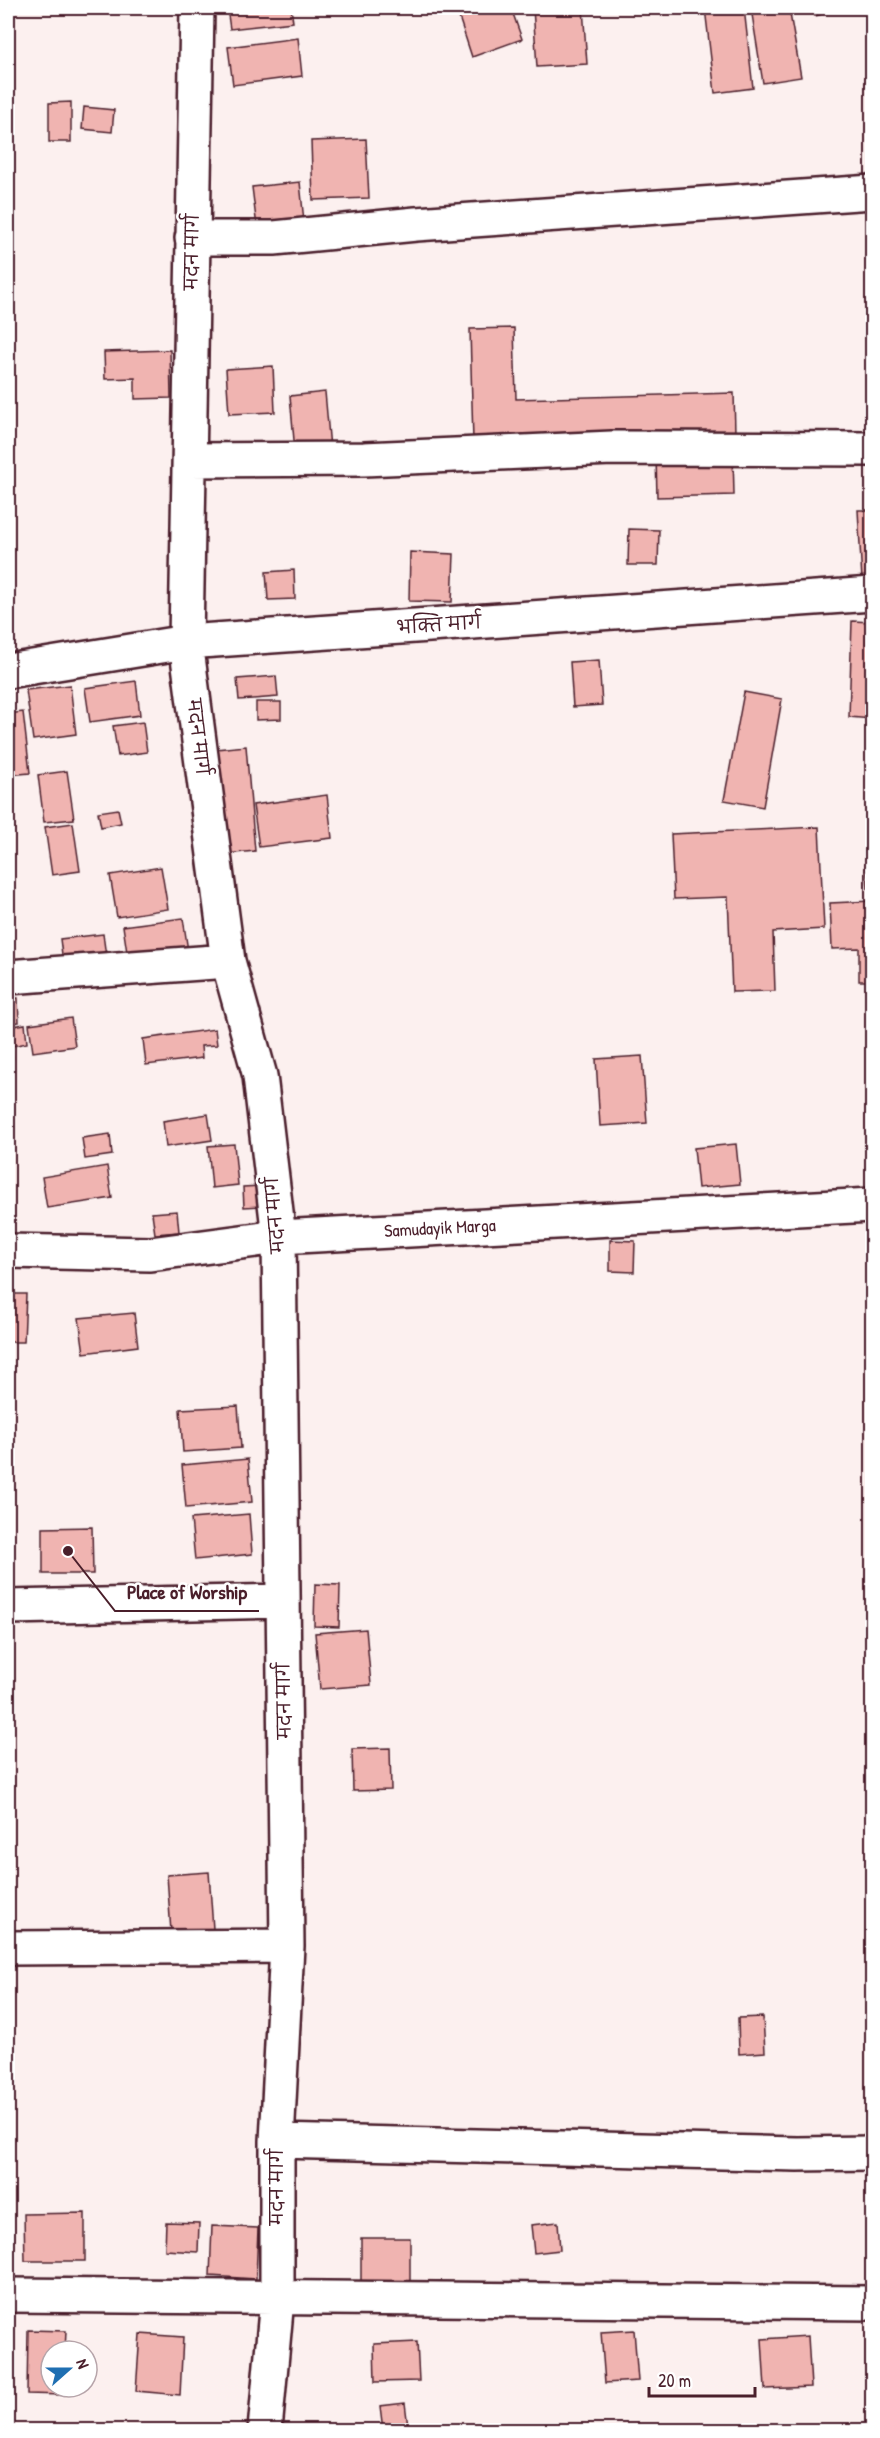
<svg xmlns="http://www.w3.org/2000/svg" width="880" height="2438" font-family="'Patrick Hand','Playpen Sans Deva',sans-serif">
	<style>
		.building { fill: #f0b4b1; stroke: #4a1f2b; stroke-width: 1.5 }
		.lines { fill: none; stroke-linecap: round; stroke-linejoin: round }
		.street-casing { stroke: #4a1f2b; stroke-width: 38 }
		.street { stroke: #fff; stroke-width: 33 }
		.labels { text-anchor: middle; stroke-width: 5; stroke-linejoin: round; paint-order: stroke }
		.street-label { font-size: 18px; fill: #4a1f2b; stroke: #fff }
		.leader { fill: none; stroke: #4a1f2b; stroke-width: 2 }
		.callout-dot { fill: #4a1f2b; stroke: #fff; stroke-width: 2 }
		.callout-label { font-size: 20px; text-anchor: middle; font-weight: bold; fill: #4a1f2b; stroke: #fff; stroke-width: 5; stroke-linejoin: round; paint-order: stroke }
	</style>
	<rect width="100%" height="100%" fill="#fcf0ef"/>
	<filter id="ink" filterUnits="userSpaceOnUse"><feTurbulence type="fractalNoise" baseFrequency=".0167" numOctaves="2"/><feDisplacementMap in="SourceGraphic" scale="12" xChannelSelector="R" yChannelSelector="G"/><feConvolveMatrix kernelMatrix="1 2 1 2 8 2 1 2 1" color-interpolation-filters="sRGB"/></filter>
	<g filter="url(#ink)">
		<!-- building -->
		<path class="building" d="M227,8h64l2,14 -63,7z
			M456,8h55l11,31 -50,18z
			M533,8h50l4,56 -50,3z
			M705,8h39l9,80 -38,5z
			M751,8h38l12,69 -38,6z
			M812,8h31l-28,8z
			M298,38l4,38 -69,9 -5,-38z
			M71,102v40h-22v-39z
			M84,107l30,3 -2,22 -30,-3z
			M366,139l3,59 -56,2 -2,-59z
			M300,182l4,40 -47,5 -5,-40z
			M514,328l2,71 218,-6 1,41 -262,7 -3,-112z
			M170,350l1,48 -36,1v-21l-30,1 -1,-27z
			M273,366l2,46 -46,2 -3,-45z
			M325,392l5,56 -35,3 -5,-55z
			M733,454l1,41 -77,2 -1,-41z
			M858,510h14v69l-10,1z
			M629,529l30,1 -1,35h-30z
			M410,552l44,2 -2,48 -43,-1z
			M294,570l1,29 -27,1 -2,-28z
			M852,621l20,1v97l-23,-2z
			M599,660l3,45 -29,2 -3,-45z
			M276,676l2,21 -39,3 -2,-21z
			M136,681l4,34 -50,7 -5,-34z
			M70,685l6,49 -43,6 -7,-50z
			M744,692l38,7 -19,108 -39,-7z
			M256,702h25v17l-25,1z
			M23,712l7,61 -22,2v-61z
			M143,722l4,30 -29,4 -5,-30z
			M246,746l9,105 -30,3 -9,-105z
			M67,771l7,48 -30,3 -6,-47z
			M327,795l5,43 -73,9 -6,-42z
			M118,809l3,14 -20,4 -3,-15z
			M73,823l7,48 -28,4 -7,-48z
			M819,827l5,102 -51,3 2,59 -43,1 -4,-95 -54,2 -3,-65z
			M872,833v56h-4l-4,-55z
			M161,867l7,42 -51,8 -7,-42z
			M872,901v80h-13v-33l-27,1 -2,-46z
			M183,918l5,33 -60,8 -5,-33z
			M103,934l4,30 -43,6 -4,-31z
			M8,998h10l1,24 -11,1z
			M71,1018l4,28 -42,6 -4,-28z
			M25,1024l2,19 -15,3 1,13 -5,1v-33z
			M215,1029l2,16 -16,1 1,12 -56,7 -3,-26z
			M642,1056l5,67 -47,3 -4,-67z
			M208,1114l4,26 -46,7 -3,-26z
			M110,1134l2,21 -27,4 -3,-21z
			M234,1144l4,41 -26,3 -4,-42z
			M736,1144l4,40 -42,4 -4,-40z
			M107,1166l5,32 -65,10 -5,-31z
			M261,1186v20l-17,1 -1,-20z
			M177,1211l2,21 -24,2 -3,-21z
			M610,1240l25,1 -1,31 -24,-1z
			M8,1294h18l-2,48h-16z
			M134,1313l4,33 -54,7 -5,-35z
			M238,1406l3,42 -58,4 -3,-43z
			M248,1459l4,43 -66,6 -4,-43z
			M249,1514l3,40 -57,6 -4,-41z
			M92,1527l1,47h-50v-46z
			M315,1584l25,1 -1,42 -25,-1z
			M366,1629l5,56 -51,4 -5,-56z
			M390,1748l1,42 -38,1 -1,-42z
			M209,1872l4,57 -42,3 -4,-57z
			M763,2017l2,35 -26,2 -1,-36z
			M85,2213v48h-60l-1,-47z
			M166,2222l33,1 -1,29 -33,-2z
			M558,2222l2,28 -26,3 -3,-28z
			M212,2226l46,2 -2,51 -46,-3z
			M361,2238h49v49h-49z
			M28,2330l38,1 -1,20h-14v36h13v8l-37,-1z
			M634,2330l4,51 -33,2 -4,-51z
			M140,2334l43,3 -3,58 -44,-4z
			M808,2336l3,51 -46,2 -3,-50z
			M417,2342l2,39 -44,1 -1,-38z
			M405,2403l3,24 -25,3 -3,-24z"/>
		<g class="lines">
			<defs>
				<path id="street" d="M197,8l-11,634 42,319 32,115 19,161 8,709 -10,195v158l-12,131
					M192,238h82l142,-14 456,-32
					M190,460l174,-1 248,-11 260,1
					M8,671l178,-29 686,-48
					M8,977l220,-16
					M8,1251l142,3 129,-17 593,-32
					M8,1607l275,-6
					M8,1948l279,-2
					M277,2141l520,13 75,-1
					M8,2295l864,8"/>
			</defs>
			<!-- street casing -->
			<use href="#street" class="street-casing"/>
			<!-- street -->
			<use href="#street" class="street"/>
		</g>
	</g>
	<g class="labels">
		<!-- street labels -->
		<g class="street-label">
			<text transform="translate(192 252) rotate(-89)" y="6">मदन मार्ग</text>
			<text transform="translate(439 625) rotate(-4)" y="6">भक्ति मार्ग</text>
			<text transform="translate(198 737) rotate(83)" y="6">मदन मार्ग</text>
			<text transform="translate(275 1215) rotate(-95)" y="6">मदन मार्ग</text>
			<text transform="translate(440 1228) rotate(-3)" y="6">Samudayik Marga</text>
			<text transform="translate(284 1701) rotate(-91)" y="6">मदन मार्ग</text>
			<text transform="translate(277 2187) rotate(-90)" y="6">मदन मार्ग</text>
		</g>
	</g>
	<!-- callouts -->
	<path class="leader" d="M68 1551L115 1611H259"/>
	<circle class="callout-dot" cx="68" cy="1551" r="6"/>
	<g class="callout-label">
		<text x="187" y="1599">Place of Worship</text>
	</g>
	<!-- margin -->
	<rect width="880" height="2438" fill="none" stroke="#fff" stroke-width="30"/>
	<rect x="15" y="15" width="850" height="2408" fill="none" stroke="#4a1f2b" stroke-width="2" filter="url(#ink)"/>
	<!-- north arrow -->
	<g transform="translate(69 2369) rotate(69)"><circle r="28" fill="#ffffff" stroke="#b7a5aa" stroke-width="1.5"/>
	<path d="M0-4.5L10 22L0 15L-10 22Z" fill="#1f6fb2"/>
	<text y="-9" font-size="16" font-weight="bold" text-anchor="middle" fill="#4a1f2b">N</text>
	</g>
	<!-- scale -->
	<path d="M649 2387v9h106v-9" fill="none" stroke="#4a1f2b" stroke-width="3"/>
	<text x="658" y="2387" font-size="18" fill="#4a1f2b" stroke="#ffffff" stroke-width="4.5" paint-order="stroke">20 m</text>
</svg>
